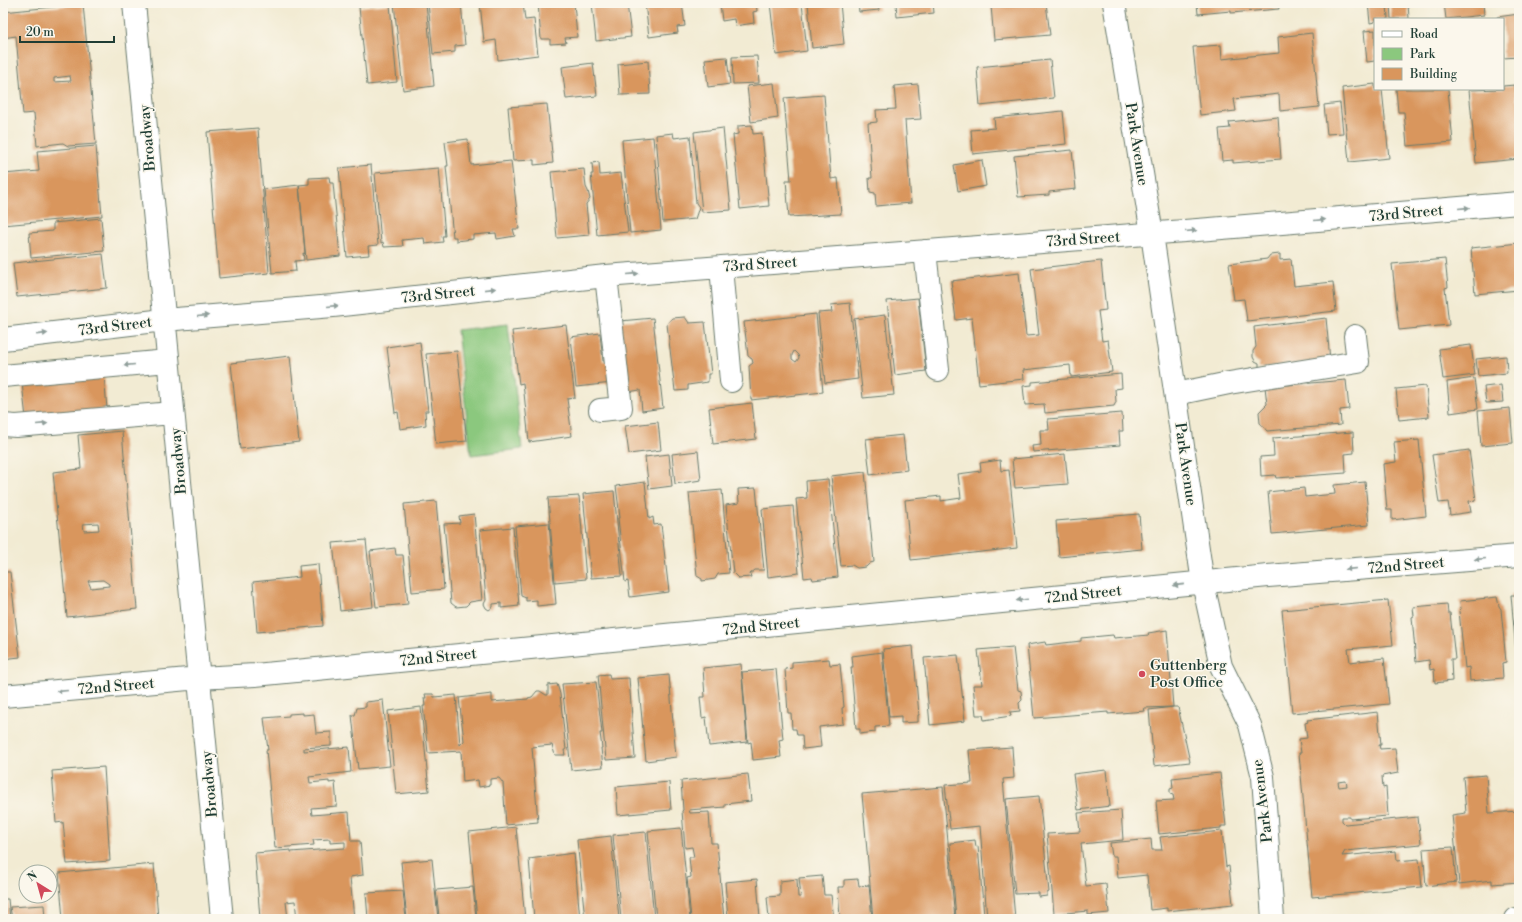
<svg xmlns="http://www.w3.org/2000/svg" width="1522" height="922" font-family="'Libre Bodoni',serif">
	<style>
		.green { fill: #8bc87e; stroke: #558259 }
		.building { fill: #d9965d; fill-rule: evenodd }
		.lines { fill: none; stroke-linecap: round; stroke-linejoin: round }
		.minor-casing { stroke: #697a6c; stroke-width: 24 }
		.minor { stroke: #fff; stroke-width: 22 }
		.oneway { fill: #8f9e9a }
		.poi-dot { fill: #d1495b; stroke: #fbf7ec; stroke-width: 1.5 }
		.labels { text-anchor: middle; stroke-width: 3; stroke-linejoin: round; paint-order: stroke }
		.street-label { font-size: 15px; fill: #1f3d34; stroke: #fbf7ec }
		.poi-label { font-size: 15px; fill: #1f3d34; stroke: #fbf7ec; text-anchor: start }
	</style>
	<rect width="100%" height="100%" fill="#fbf7ec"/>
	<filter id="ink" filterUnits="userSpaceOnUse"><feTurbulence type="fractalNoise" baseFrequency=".025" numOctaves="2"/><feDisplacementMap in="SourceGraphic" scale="8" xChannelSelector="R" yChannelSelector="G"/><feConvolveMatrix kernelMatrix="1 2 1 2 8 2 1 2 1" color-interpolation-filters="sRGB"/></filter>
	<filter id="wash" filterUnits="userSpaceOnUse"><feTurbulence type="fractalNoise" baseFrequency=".012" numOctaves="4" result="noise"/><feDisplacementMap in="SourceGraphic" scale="16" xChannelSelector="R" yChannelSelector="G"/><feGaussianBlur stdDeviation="0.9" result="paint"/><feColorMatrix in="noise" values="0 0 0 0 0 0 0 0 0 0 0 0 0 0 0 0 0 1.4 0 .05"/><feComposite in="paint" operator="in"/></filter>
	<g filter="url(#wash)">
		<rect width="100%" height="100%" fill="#f2ebd3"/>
		<!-- green -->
		<path class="green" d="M508,324l14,125 -51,6 -14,-125z"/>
		<g id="blocks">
			<!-- building -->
			<path class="building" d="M394,3h32l8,83 -31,4z
				M428,3h33l4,42 -10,1v6l-22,2z
				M480,3h43l2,17 9,-1 4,36 -40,5 -2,-20 -12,2z
				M538,3h36l3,34 -12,1 1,5 -16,1v-5h-9z
				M592,3h35l4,34 -35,4z
				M645,3h37l3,23 -8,1 1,6 -29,4z
				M720,3h36l1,8 -4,1 1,11 -19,3 -1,-7 -12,2z
				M770,3h32l5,48 -31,4z
				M808,3h32l4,41 -32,4z
				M858,3h20l1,7 -20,2z
				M896,3h37l1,10 -37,4z
				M1003,3h43l4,32 -56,5 -3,-34 11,-1z
				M1197,3h81l1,6 -48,4v-2l-33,3z
				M1368,3h19l1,16h-13v3l-5,1z
				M1390,3h18l1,16h-18z
				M1444,3h39l1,12 -38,4z
				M83,4l13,140 -28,2 -5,-3 -26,3 -3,-33 -11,1 -7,-78 -13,2v-26zM70,76l1,5 -17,1v-4z
				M390,4l7,78 -30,3 -8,-78z
				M1519,14v43l-16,1v-39h-6v-2z
				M1375,30v31l-8,1 -3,-31z
				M1312,33l7,74 -39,4 -1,-17 -45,5 2,12 -36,4 -7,-68 28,-2 1,14 57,-6 -1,-16z
				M757,56l2,27 -26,1 -1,-27z
				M727,57l3,27 -22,3 -3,-28z
				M1050,60l4,38 -74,8 -3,-39z
				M648,61l2,33 -30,1 -2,-31z
				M593,63l4,33 -31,3 -4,-32z
				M774,83l4,35 -27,4 -4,-36z
				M918,84l3,35 -16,1 6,83 -35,3 -1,-13 -5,-1 -1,-14h3l-4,-55 9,-1 -1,-12 20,-1 -2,-23z
				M1375,84v5h7l7,69 -40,4 -7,-74z
				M1515,85l1,14 3,4v56l-43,4 -7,-73 34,-1v-3z
				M1396,89h52l5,53 -46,4 -3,-34h-6z
				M824,95l7,84 7,-1 3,36 -52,3 -3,-37h5l-7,-82z
				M1340,103l3,30 -16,1 -3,-29z
				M547,104l6,59 -19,2v-5l-21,1 -5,-54z
				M1063,111l3,33 -93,10 -2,-24 24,-2 -1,-10z
				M1278,117l3,42 -48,4v-3l-11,1 -3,-32 11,-1 -1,-6z
				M752,125l1,9 9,-1 7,73 -29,3 -7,-74 5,-1v-8z
				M258,128l11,145 -50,5 -12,-146z
				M723,128l8,82 -29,2 -8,-80z
				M673,133l1,5 16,-2 6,67 3,4 -4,12 -32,3 -7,-87z
				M653,137l8,93 -31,3 -8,-93z
				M468,139l3,26 40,-4 8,68h-6l2,7 -18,3 -1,-6 -23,2v4l-17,2v-4h-3l-7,-71h2l-3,-24z
				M96,146l6,70 -99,9v-51l36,-3 -2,-20z
				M1072,150l4,39 -27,3v3l-31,2 -4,-41z
				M982,160l4,26 -28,5 -4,-26z
				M599,162l1,13 21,-2 7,59 -31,3 -6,-61h2l-1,-11z
				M371,165l7,80 -10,1 1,9 -22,2 -8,-89z
				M439,168l6,68h-3l1,6 -18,2 -1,-6 -22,2 1,6 -19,1 -1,-5 -2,1 -6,-70z
				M584,169l2,18 2,4 2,8 -4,5 3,31 -32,3 -6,-66z
				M329,177l1,6h3l7,73 -34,4 -7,-75 10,-1v-6z
				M299,185l6,69 -2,-1 1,7 -9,1 1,10 -24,2 -8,-84z
				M101,218l3,33 -73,7 -2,-25 24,-2v-8z
				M1519,243v47l-44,4 -4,-46z
				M103,254l4,34 -90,9 -4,-34z
				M1280,254v6l11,-1 3,27 39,-4 3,29 -89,10 -3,-22 -10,1 -5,-36 38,-5 3,-4z
				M1445,259l3,28 -3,1 4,37 -50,5 -7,-66z
				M1101,261l5,49 -8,1 4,30 6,-1 4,32 -41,5 -1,-12 -47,5 1,9 -45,5 -7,-66 -16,2 -5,-39 68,-8 7,63 13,-1 -8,-66z
				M918,298l8,73 -31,4 -8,-74z
				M850,303l8,76 -33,4 -7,-70 14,-1 -1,-7z
				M816,314l7,78 -72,8 -2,-34 4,-3 -1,-4 -4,-3 -4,-34zM794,351l4,4 1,3 -3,4 -4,-3v-4z
				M885,315l9,80 -31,3 -9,-79z
				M685,317l4,6 16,-1 6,52h-3v8l-20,3v5l-13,1 -8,-67 5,-6z
				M653,318l10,90 -21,3 -2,-21 -12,2 -8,-71z
				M1326,318l4,42 -71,8v-5l-4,-2 -2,-4v-6l3,-4 -2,-20z
				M566,325l9,73 -8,1 5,37 -43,6 -6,-59 -4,1 -7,-53z
				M600,333l3,28 7,-1 2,23 -36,4 -5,-50z
				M420,342l8,69h-3l1,14 -26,4 -2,-17 -3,1 -8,-66z
				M1471,345l4,30 -32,4 -4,-30z
				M457,351l10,90 -31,3 -10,-90z
				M290,356l9,86 -59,7 -9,-86z
				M1506,356l1,17 -29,3 -2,-17z
				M104,374l3,35 -81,9 -4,-35z
				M1121,374l1,14 -7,1 1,13 -2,4 -69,7 -1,-9 -19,1 -2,-19 9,-1v-3z
				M1474,378l4,31 -28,4 -3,-31z
				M1346,380l3,29 -9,1 1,15 -74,6 -7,-8 -1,-11 8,-8 -2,-17z
				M1501,385l2,17 -17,1 -2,-16z
				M1426,386l3,31 -30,3 -3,-31z
				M752,403l4,36 -43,5 -4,-36z
				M1510,408l3,35 -32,3 -3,-35z
				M1122,413l1,18h-4l1,14 -87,7 -1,-6 9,-1 -1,-15h9l-1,-11z
				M658,422l3,28 -32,4 -4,-28z
				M122,431l15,178 -70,8 -14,-145 28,-3 -3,-34zM98,523l1,7 -15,1 -1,-7zM103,580l6,4v2l-18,2 -3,-7z
				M1353,432l1,21 -9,1 1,19 -70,5 -1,-3 -14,1 -1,-19 14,-1 -1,-18z
				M903,435l4,35 -37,5 -4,-36z
				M1419,440l7,76 -34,4v-10h-5l-4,-46 13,-2 -2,-20z
				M1469,450l7,50 -7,1 2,11 -21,3 -2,-13 -9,1 -7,-48z
				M698,451l3,29 -26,4 -3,-30z
				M669,454l3,32 -23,3 -4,-32z
				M1065,454l3,30 -53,4 -3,-29z
				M1000,460l1,11 8,-1 8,78 -106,12 -6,-60 36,-4v5l20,-3 -3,-24 23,-3 -1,-8z
				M865,472l9,90 -4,1 -4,4 -9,1 -5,-3 -11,1 -10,-90z
				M828,479l10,98 -25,3 -1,-3 -8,1 -8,-79 11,-1 -1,-17z
				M645,482l4,37 4,-2 1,8 7,-1 8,68 -39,5 -2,-16 -3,1 -7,-64h2l-4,-32z
				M1365,482l4,43 -97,9 -4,-42 36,-4 1,9 30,-3 -1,-9z
				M756,488l8,82h-9l-5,4 1,3 -13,1 -5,-5 -7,-68 13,-2 -1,-14z
				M722,490l7,83 -11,1 -3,5 -13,2v-2l-5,-3 -8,-83z
				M614,491l8,85 -31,2 -8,-84z
				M579,496l7,83 -31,3 -7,-84z
				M436,501l8,88 -32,3 -8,-88z
				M793,506l6,67 -31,4 -6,-68z
				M474,514l8,86 -12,2 -4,4 -10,1 -5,-4 -7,-79 16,-1 -1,-7z
				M1139,514l3,35 -83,8 -3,-36z
				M549,523l7,81 -19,2v-6l-11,1v-3l-5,-2 -6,-70z
				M513,527l6,79 -18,2v-5l-8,1v3l-4,3 -3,-2 -2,-4 2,-4 -6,-70z
				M366,540l7,67 -33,4 -7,-68z
				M395,548l1,7h7l5,49 -32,3 -6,-56z
				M318,564l5,62 -66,6 -4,-50 47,-5 -1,-11z
				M3,572h7l10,85 -17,2z
				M1511,595h8v81h-1z
				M1497,597l2,9 2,3 5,53 -4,1 1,15 -33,3 -1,-14 -4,1 -6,-57 2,-2 -1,-8z
				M1388,600l5,45 -45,4 2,13 34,-4 5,46 -97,9 -10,-103z
				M1447,604l1,9h2l5,46h-4l1,22 -17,2 -1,-14 -4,1 -1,-10 -13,2 -4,-45 2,-1 -1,-9z
				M1167,630l6,77 -29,1 1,3 -37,3v-2l-74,6 -7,-73 18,-3 1,3 35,-4v-3l32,-3 1,3 35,-3 -1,-2z
				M913,646l6,69h-1v7l-17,1v-7l-12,1 -6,-68z
				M1013,647l5,43 3,1 1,9 -3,3 1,8 -10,1 1,4 -27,4 -1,-5h-7l-3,-30h9l-4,-35z
				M882,652l7,74 -14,1v5l-15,2v-5h-4l-5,-62h2l-1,-11z
				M958,655l7,66 -35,4 -6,-67z
				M829,659l1,6 10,-1 4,43 -2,1 1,16 -24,3 2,20 -18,2 -1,-14h-5l-1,-6h-4l-1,-16h-3l-3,-44 7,-1v-6z
				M741,664l6,78 -38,4 -3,-29 -4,1 -2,-21h5l-2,-29z
				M776,669l7,70 -4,1 2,17 -28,3 -2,-18 -3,1 -6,-71z
				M609,674l1,5 19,-1 6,80 -29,2 -8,-85z
				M669,675l7,82 -30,4 -8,-83z
				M596,682l6,51h-2l2,15h-1l2,19 -32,3 -9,-86z
				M557,684l3,10 6,56h-2l1,5h-10l-3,-10 -20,2 6,75 -32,3 -3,-42 -4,-5 -9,1v6l-11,2 -1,-7 -15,2 -2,-31 -33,2 -5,-47h2l-1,-8h2l-1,-4h8l1,3 22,-2 4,50 4,-4 -5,-43 33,-4v8l36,-3v-1l4,-1 5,-6h3l6,4h2v-10z
				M383,700l7,66 -32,3 -6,-54h3l2,-7 9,-1v-5z
				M421,707l8,84 -33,3 -8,-83z
				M1173,707h5l12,55 -36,4 -5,-56z
				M1378,712l3,33h-2l1,4 15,-1 3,25 -16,3 1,12 3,-1 2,29 -38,3v-2h-8v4l3,3 73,-7 3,27 -76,7 -3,5 54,-5 1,10 22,-2 3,28 -110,10 -13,-144h2l-2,-14 8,-1 -2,-15 3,-1 -1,-2zM1346,781l1,5 -8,1 -1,-5z
				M303,713v2l11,-1 2,19 15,-1v14l-27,2v3l45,-4 2,25 -42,5 1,6 19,-2v2l6,-1 2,24 -26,2 1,7 37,-3 2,29h9l3,34 -13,2 4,42h-57l-2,-18 -9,1 2,17h-28l-5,-66 36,-3v2l54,-4v-6l-15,1v-4l-17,1 1,5 -39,3 -9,-98h2l-4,-32 25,-2v-2z
				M1012,747l2,31 -11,1 12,140h-28l-7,-93 -30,3 -5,-44 27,-2 -3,-33z
				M104,767l6,94 -43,3 -4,-42 -7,1 -4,-52z
				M1106,770l4,36 -32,4 -5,-36z
				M1220,773l6,53h-5v2l-62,6 -3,-33 18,-1 -1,-5 -3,-1v-5l3,-1 -1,-10z
				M748,774l3,27 -26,3v3l-36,3 1,3 19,-1 2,31h6l7,76h-33l-4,-41 4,-1 -2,-20h5l-2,-10 -7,1 -3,-37 1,-1 -2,-29z
				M1486,775l3,38 30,-2v71l-27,2v-4l-33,4 -7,-69 14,-2 -3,-36z
				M669,782l2,28 -53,5 -2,-28z
				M943,787l12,132h-82l-11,-125z
				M1039,796l10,96 -2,1v3l-8,1v-4l-24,1 -9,-95z
				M1121,810l2,30 -42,4 5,42 20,-2 3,29 -21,2v-4l-34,3 -7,-80 33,-2 -2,-19z
				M516,827l9,92h-48l-8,-87z
				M681,828l9,91h-34l-8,-88z
				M1222,831l4,36 3,-1 4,38 -66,7v-3l-17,2 -3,-35 -29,3 -2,-22h-4l-2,-13 41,-4 1,11h10l-2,-13z
				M646,832l8,87h-33l-8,-84z
				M611,836l8,83h-34l-8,-79z
				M975,840l1,7 2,-1 6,70h-11v3h-15l-2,-1 -6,-75z
				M1453,847l3,35 -30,4 -3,-37z
				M574,853l6,66h-46l-5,-60z
				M432,859l6,60h-31l-6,-57z
				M154,864l4,55h-95l-4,-46z
				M822,876l2,19h7l3,24h-65l-2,-22 13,-1v-15l17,-2 1,18h3l-2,-19z
				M757,879l3,40h-32l-3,-37z
				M858,879l1,7 10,-1 3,34h-32l-2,-32h6v-7z
				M473,887l3,30 -2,2h-31l-1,-4 -3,1 -3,-26z
				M403,891l3,28h-38l-2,-26z
				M3,899h5l2,20h-7z
				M44,905l1,14h-33l-2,-12z"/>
		</g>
	</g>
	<g filter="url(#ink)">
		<use href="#blocks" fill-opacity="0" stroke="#697a6c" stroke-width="1"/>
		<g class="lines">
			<defs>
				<path id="minor" d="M134,3l88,916
					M1114,3l38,231 51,349 18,83 29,59 13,52 10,142
					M925,251l13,119
					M721,267l10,114
					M3,339l161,-19 169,-14 273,-30 604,-47 309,-26
					M3,376l165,-15
					M1176,394l53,-11 129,-21 -3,-26
					M600,410l21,-2 -15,-132
					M3,425l13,1 157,-13
					M3,696l196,-18 56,-3 1013,-99 251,-20
					M1516,919h3"/>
			</defs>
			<!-- minor casing -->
			<use href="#minor" class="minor-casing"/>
			<!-- minor -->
			<use href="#minor" class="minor"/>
		</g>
		<!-- one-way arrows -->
		<defs><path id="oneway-solid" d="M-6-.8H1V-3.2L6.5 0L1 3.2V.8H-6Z"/></defs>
		<g class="oneway">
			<use href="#oneway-solid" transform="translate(1464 208) rotate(-5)"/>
			<use href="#oneway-solid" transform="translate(1320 220) rotate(-5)"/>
			<use href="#oneway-solid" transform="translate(1191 231) rotate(-5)"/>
			<use href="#oneway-solid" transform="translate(633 274) rotate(-5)"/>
			<use href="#oneway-solid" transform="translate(490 289) rotate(-6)"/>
			<use href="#oneway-solid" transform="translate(333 306) rotate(-5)"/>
			<use href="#oneway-solid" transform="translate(203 316) rotate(-5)"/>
			<use href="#oneway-solid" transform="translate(42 334) rotate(-7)"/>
			<use href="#oneway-solid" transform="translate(129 365) rotate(175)"/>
			<use href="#oneway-solid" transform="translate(42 424) rotate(-5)"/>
			<use href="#oneway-solid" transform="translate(1480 559) rotate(175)"/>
			<use href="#oneway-solid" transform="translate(1351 569) rotate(175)"/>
			<use href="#oneway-solid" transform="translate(1179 585) rotate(174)"/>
			<use href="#oneway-solid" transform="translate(1022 600) rotate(174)"/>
			<use href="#oneway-solid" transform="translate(62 691) rotate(175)"/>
		</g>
	</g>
	<!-- markers -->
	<circle class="poi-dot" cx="1142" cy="674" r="4"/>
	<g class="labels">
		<!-- street labels -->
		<g class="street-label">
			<text transform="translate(147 138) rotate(-95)" y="5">Broadway</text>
			<text transform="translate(1137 144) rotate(81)" y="5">Park Avenue</text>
			<text transform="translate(1406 213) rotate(-5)" y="5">73rd Street</text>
			<text transform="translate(1083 239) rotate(-4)" y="5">73rd Street</text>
			<text transform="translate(760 264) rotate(-4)" y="5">73rd Street</text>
			<text transform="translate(438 294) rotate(-6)" y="5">73rd Street</text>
			<text transform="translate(115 326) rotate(-7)" y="5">73rd Street</text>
			<text transform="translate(178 461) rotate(-95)" y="5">Broadway</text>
			<text transform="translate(1186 464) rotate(82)" y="5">Park Avenue</text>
			<text transform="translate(1406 565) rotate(-5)" y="5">72nd Street</text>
			<text transform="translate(1083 594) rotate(-6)" y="5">72nd Street</text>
			<text transform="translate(761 626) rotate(-6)" y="5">72nd Street</text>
			<text transform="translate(438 657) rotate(-6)" y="5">72nd Street</text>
			<text transform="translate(116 686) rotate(-5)" y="5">72nd Street</text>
			<text transform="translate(209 784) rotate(-95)" y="5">Broadway</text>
			<text transform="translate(1262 801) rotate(-97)" y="5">Park Avenue</text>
		</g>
		<!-- poi labels -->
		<g class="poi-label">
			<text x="1150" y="670">Guttenberg<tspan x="1150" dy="17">Post Office</tspan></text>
		</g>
	</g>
	<!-- margin -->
	<rect width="1522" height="922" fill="none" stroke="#fbf7ec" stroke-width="16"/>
	<!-- legend -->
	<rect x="1374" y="18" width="130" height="72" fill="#fbf7ec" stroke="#a3ada2"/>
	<rect x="1382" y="31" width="20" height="6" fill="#ffffff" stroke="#a3ada2"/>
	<text x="1410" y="38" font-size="12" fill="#1f3d34">Road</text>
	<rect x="1382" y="48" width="20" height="12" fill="#8bc87e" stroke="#a3ada2"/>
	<text x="1410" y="58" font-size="12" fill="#1f3d34">Park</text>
	<rect x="1382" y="68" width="20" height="12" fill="#d9965d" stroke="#a3ada2"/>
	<text x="1410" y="78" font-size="12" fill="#1f3d34">Building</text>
	<!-- north arrow -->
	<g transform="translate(38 884) rotate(323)"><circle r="19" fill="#fbf7ec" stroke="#a3ada2"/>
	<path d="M0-3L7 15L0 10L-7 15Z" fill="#d1495b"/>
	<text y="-6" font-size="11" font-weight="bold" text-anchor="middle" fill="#1f3d34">N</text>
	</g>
	<!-- scale -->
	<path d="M20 36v6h94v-6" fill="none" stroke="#1f3d34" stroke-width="2"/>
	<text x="26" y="36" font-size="12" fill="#1f3d34" stroke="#fbf7ec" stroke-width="3" paint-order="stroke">20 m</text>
</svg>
